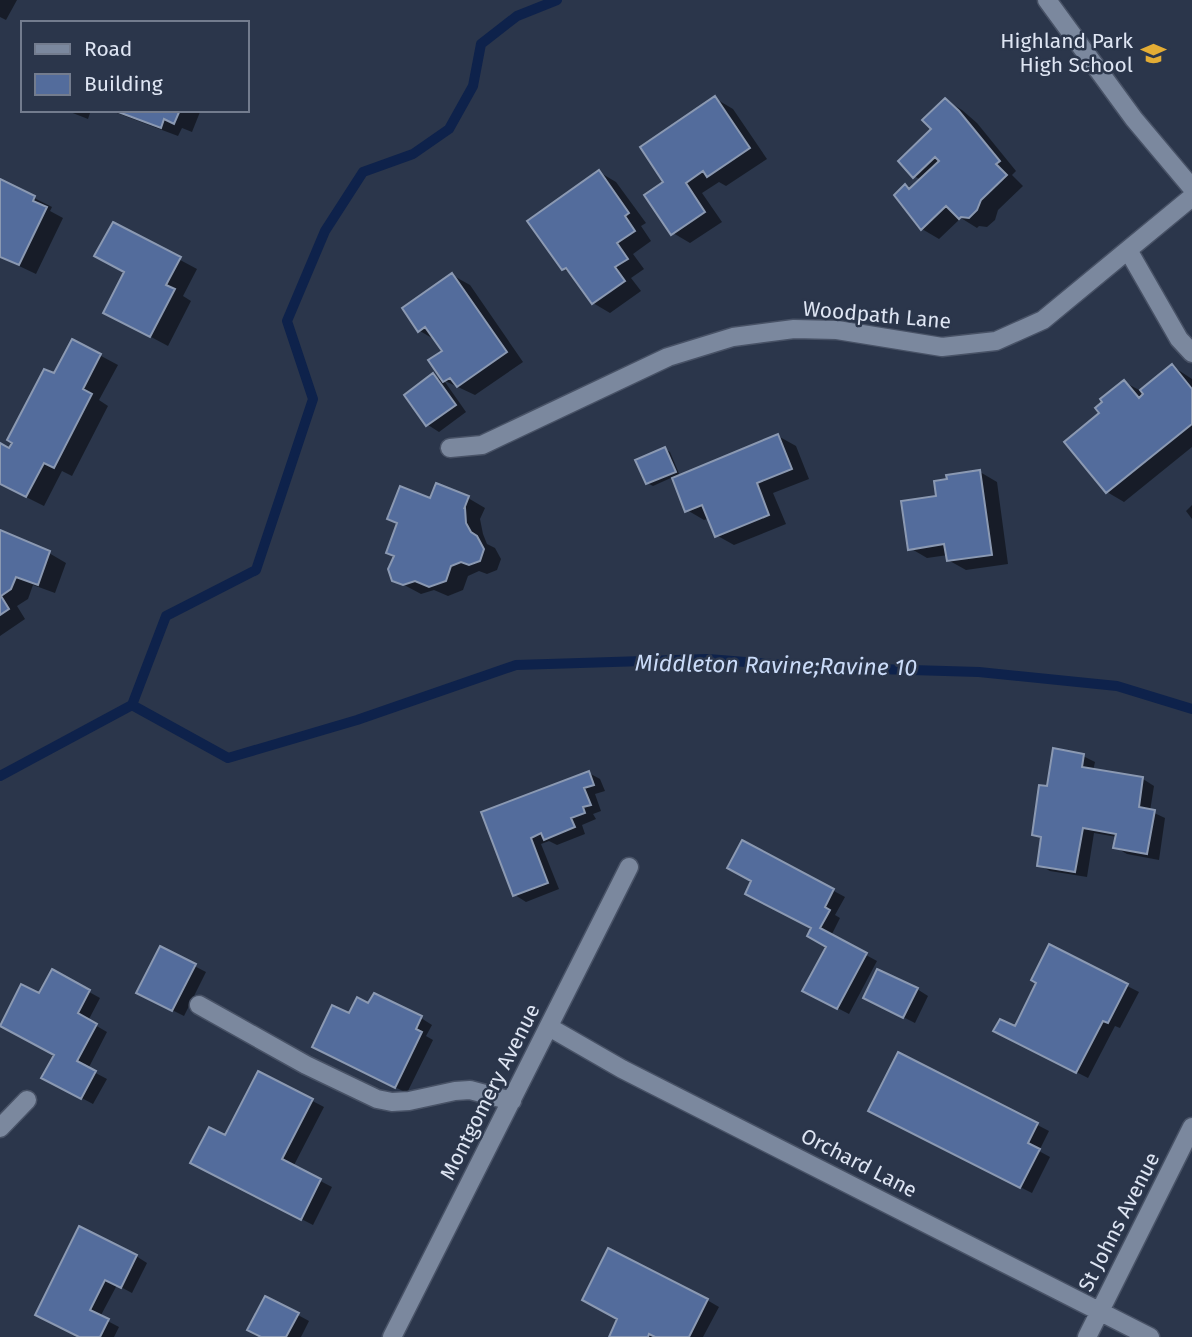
<svg xmlns="http://www.w3.org/2000/svg" width="1192" height="1337" font-family="'Fira Sans',sans-serif">
	<style>
		.shadow { fill: #0007 }
		.lines { fill: none; stroke-linecap: round; stroke-linejoin: round }
		.stream { stroke: #0e224b; stroke-width: 10 }
		.building { fill: #536c9c; stroke: #8b99b2; stroke-width: 2 }
		.minor-casing { stroke: #485266; stroke-width: 21 }
		.minor { stroke: #7b889e; stroke-width: 18 }
		.labels { text-anchor: middle; stroke-width: 5; stroke-linejoin: round; paint-order: stroke }
		.poi-label { font-size: 21px; fill: #dee5f3; stroke: #2b364b; text-anchor: end }
		.street-label { font-size: 21px; fill: #dee5f3; stroke: #2b364b }
		.water-label { font-size: 23px; font-style: italic; fill: #cadbf8; stroke: #2b364b }
	</style>
	<rect width="100%" height="100%" fill="#2b364b"/>
	<!-- shadow -->
	<path class="shadow" d="M0,0h17l-11,20 -6,-3z
		M716,99l17,10 34,50 -41,27 -7,-4 -17,11 20,29 -32,21 -17,-10 -8,-51z
		M945,100l17,10 15,13 39,48 -4,4 11,11 -25,24 -3,10 -8,7 -8,-1 -2,2 -16,-10 -22,21 -17,-10 -17,-42 6,3 10,-10 -7,-4z
		M65,110h26l-3,9z
		M109,110h88l3,2 -8,20 -10,-4 -4,8z
		M599,172l17,10 30,41 -5,3 10,15 -18,13 11,15 -13,9 10,13 -31,22 -17,-10 -21,-29 -9,-5z
		M0,181l52,26 -2,4 13,7 -27,56 -36,-17z
		M113,224l84,45 -14,27 8,5 -23,45 -45,-24 3,-50z
		M452,275l18,10 53,77 -48,33 -30,-14 -1,-30 -7,-10 -17,-10 -16,-23z
		M73,341l45,24 -19,35 9,6 -36,70 -10,-5 -18,35 -44,-22v-38l10,4z
		M1172,366l20,13v68l-68,55 -17,-10 -6,-78 23,-32 17,9z
		M433,376l12,6 21,30 -27,20 -11,-7 -22,-30z
		M778,436l18,10 13,33 -36,14 13,31 -52,21 -18,-10 -6,-17 -6,2 -17,-10 -14,-33 -20,9 -6,-3 18,-34 5,3 10,24z
		M980,472l17,10 11,82 -42,6 -18,-10v-5l-21,3 -17,-10 28,-51z
		M468,498l17,10 -5,11 3,15 4,10 8,4 6,11 -4,11 -10,4 -8,-3 -11,5 -5,14 -15,6 -14,-6 -13,4 -28,-15 6,-55 -10,-6 42,-18z
		M1192,505v14l-6,-8z
		M0,532l49,21 17,10 -11,30 -22,-8 -5,14 -11,7 8,13 -25,17z
		M1083,756l12,6 -2,9 50,8 11,7 -4,25 15,7 -6,42 -32,-6 -12,-7 2,-10 -23,-4 -7,44 -37,-6 -11,-6 4,-26 -9,-5 14,-46z
		M589,773l11,6 5,12 -10,3 6,17 -8,3 3,5 -14,6 3,9 -28,11 -8,-4 -8,3 18,45 -33,13 -11,-7 -32,-82z
		M743,842l102,55 -10,18 5,3 -9,18 46,25 -28,53 -33,-17 12,-51 -15,-18 -60,-47z
		M1050,947l89,45 -19,36 -5,-2 -27,52 -81,-41 9,-8 23,-46z
		M161,949l45,23 -22,44 -34,-17z
		M53,972l47,26 -12,23 19,11 -19,37 19,10 -14,25 -38,-20 1,-30 -16,-58z
		M917,989l11,7 -13,27 -38,-19z
		M369,1006l52,12 11,7 -6,11 7,4 -26,53 -82,-40 25,-38z
		M899,1054l150,77 -10,20 11,6 -18,36 -150,-76z
		M259,1073l65,34 -31,60 39,20 -19,38 -109,-56 22,-31z
		M136,1256l11,7 -15,30 -15,-8 -17,32 19,10 -5,10h-33l-32,-16z
		M707,1300l12,7 -16,30h-93l9,-18z
		M298,1315l11,6 -8,16h-38z"/>
	<g class="lines">
		<!-- stream -->
		<path class="stream" d="M132,705l96,53 129,-38 159,-55 192,-6 102,8 169,5 138,14 75,23
			M0,776l132,-71 34,-89 90,-46 57,-171 -26,-78 38,-90 38,-59 50,-18 36,-25 24,-43 8,-42 36,-28 40,-16"/>
	</g>
	<!-- building -->
	<path class="building" d="M715,96l35,52 -43,29 -4,-6 -17,12 19,29 -34,23 -27,-40 19,-13 -23,-35z
		M945,98l14,13 41,50 -4,3 11,11 -26,25 -4,10 -8,8 -8,-1 -2,2 -13,-13 -25,24 -27,-35 11,-11 4,5 30,-28 -4,-4 -22,21 -15,-17 33,-32 -9,-9z
		M113,110h67l-6,14 -10,-5 -3,9z
		M599,170l30,43 -4,3 10,15 -18,12 11,16 -13,8 10,14 -33,23 -26,-36 -4,2 -35,-49z
		M0,179l35,17 -2,5 14,6 -28,58 -19,-8z
		M113,222l68,35 -15,28 9,4 -25,48 -47,-24 21,-41 -30,-16z
		M452,273l55,79 -50,35 -7,-9 -7,4 -15,-22 14,-9 -17,-24 -7,5 -16,-24z
		M72,339l29,15 -18,35 9,5 -38,74 -10,-5 -18,34 -26,-13v-41l9,5 3,-5 -5,-3 37,-71 10,4z
		M1172,364l20,25v35l-86,69 -42,-51 35,-29 -4,-5 7,-6 -2,-3 24,-19 15,18 4,-4 -3,-4z
		M433,373l23,32 -30,21 -22,-31z
		M778,434l14,35 -35,14 12,32 -54,22 -13,-32 -17,7 -13,-34z
		M665,447l11,25 -30,12 -11,-24z
		M980,470l12,85 -45,6 -3,-17 -36,6 -7,-49 35,-5 -2,-15 13,-2 -1,-4z
		M436,483l33,13 -5,13 1,-1 1,15 5,9 6,4 7,13 -4,12 -11,4 -8,-3 -10,4 -5,15 -17,6 -14,-6 -12,4 -11,-4 -4,-12 6,-13 -8,-3 11,-30 -10,-4 13,-33 30,12z
		M0,530l50,21 -12,34 -22,-8 -5,12 -10,7 8,13 -9,6z
		M1053,748l31,6 -2,13 61,10 -4,30 16,3 -8,44 -34,-6 3,-14 -33,-6 -8,44 -38,-6 4,-29 -9,-2 7,-50 8,1z
		M589,771l5,14 -10,3 7,17 -8,2 2,6 -14,5 4,9 -31,13 -3,-7 -10,5 17,45 -35,13 -32,-84z
		M742,840l92,49 -9,18 5,3 -10,18 47,25 -30,56 -35,-18 24,-44 -19,-11 4,-8 -66,-34 6,-13 -24,-13z
		M1049,944l79,40 -20,39 -5,-2 -27,52 -83,-42 7,-12 15,7 21,-43 -5,-3z
		M160,946l36,18 -24,47 -36,-18z
		M52,969l38,21 -12,23 19,11 -20,37 19,10 -15,28 -40,-21 13,-23 -54,-29 21,-42 18,9z
		M877,969l41,19 -15,30 -40,-20z
		M374,993l48,23 -6,13 6,3 -27,56 -83,-41 20,-42 17,8 8,-16 11,6z
		M898,1052l140,71 -10,20 12,6 -20,39 -152,-77z
		M258,1071l55,28 -31,60 39,20 -20,41 -111,-57 19,-36 16,8z
		M79,1226l58,29 -16,33 -16,-8 -15,30 19,9 -9,18h-21l-44,-22z
		M608,1248l100,51 -19,38h-34l-6,-3 -1,3h-39l8,-18 -35,-19z
		M265,1296l34,17 -13,24h-25l-14,-7z"/>
	<g class="lines">
		<defs>
			<path id="minor" d="M1047,0l87,119 58,69
				M1128,250l51,89 13,14
				M450,448l32,-3 186,-88 65,-20 61,-8 43,1 105,17 54,-6 47,-21 149,-123
				M199,1005l107,60 71,34 15,3 17,-1 46,-10 15,-1 42,11
				M549,1027l73,42 528,268
				M0,1128l27,-28
				M392,1337l237,-470
				M1087,1337l105,-210"/>
		</defs>
		<!-- minor casing -->
		<use href="#minor" class="minor-casing"/>
		<!-- minor -->
		<use href="#minor" class="minor"/>
	</g>
	<!-- icons -->
	<defs>
		<symbol id="school-bare" viewBox="-9 -9 18 18"><path d="M0-5L7-2L0 1L-7-2ZM-4 1L0 2.5L4 1V4Q0 6-4 4Z" fill="#e4ad35" stroke="#2b364b" stroke-width="2.5" paint-order="stroke"/></symbol>
	</defs>
	<g fill-rule="evenodd">
		<use href="#school-bare" x="1136" y="36" width="35" height="35"/>
	</g>
	<g class="labels">
		<!-- poi labels -->
		<g class="poi-label">
			<text x="1133" y="48">Highland Park<tspan x="1133" dy="24">High School</tspan></text>
		</g>
		<!-- street labels -->
		<g class="street-label">
			<text transform="translate(877 315) rotate(5)" y="7">Woodpath Lane</text>
			<text transform="translate(490 1092) rotate(-63)" y="7">Montgomery Avenue</text>
			<text transform="translate(859 1163) rotate(27)" y="7">Orchard Lane</text>
			<text transform="translate(1119 1222) rotate(-63)" y="7">St Johns Avenue</text>
		</g>
		<!-- water labels -->
		<g class="water-label">
			<text transform="translate(776 665) rotate(1)" y="8">Middleton Ravine;Ravine 10</text>
		</g>
	</g>
	<!-- legend -->
	<rect x="21" y="21" width="228" height="91" fill="#2b364b" stroke="#737c8e" stroke-width="2"/>
	<rect x="35" y="44" width="35" height="10" fill="#7b889e" stroke="#737c8e" stroke-width="2"/>
	<text x="84" y="56" font-size="21" fill="#dee5f3">Road</text>
	<rect x="35" y="74" width="35" height="21" fill="#536c9c" stroke="#737c8e" stroke-width="2"/>
	<text x="84" y="91" font-size="21" fill="#dee5f3">Building</text>
</svg>
